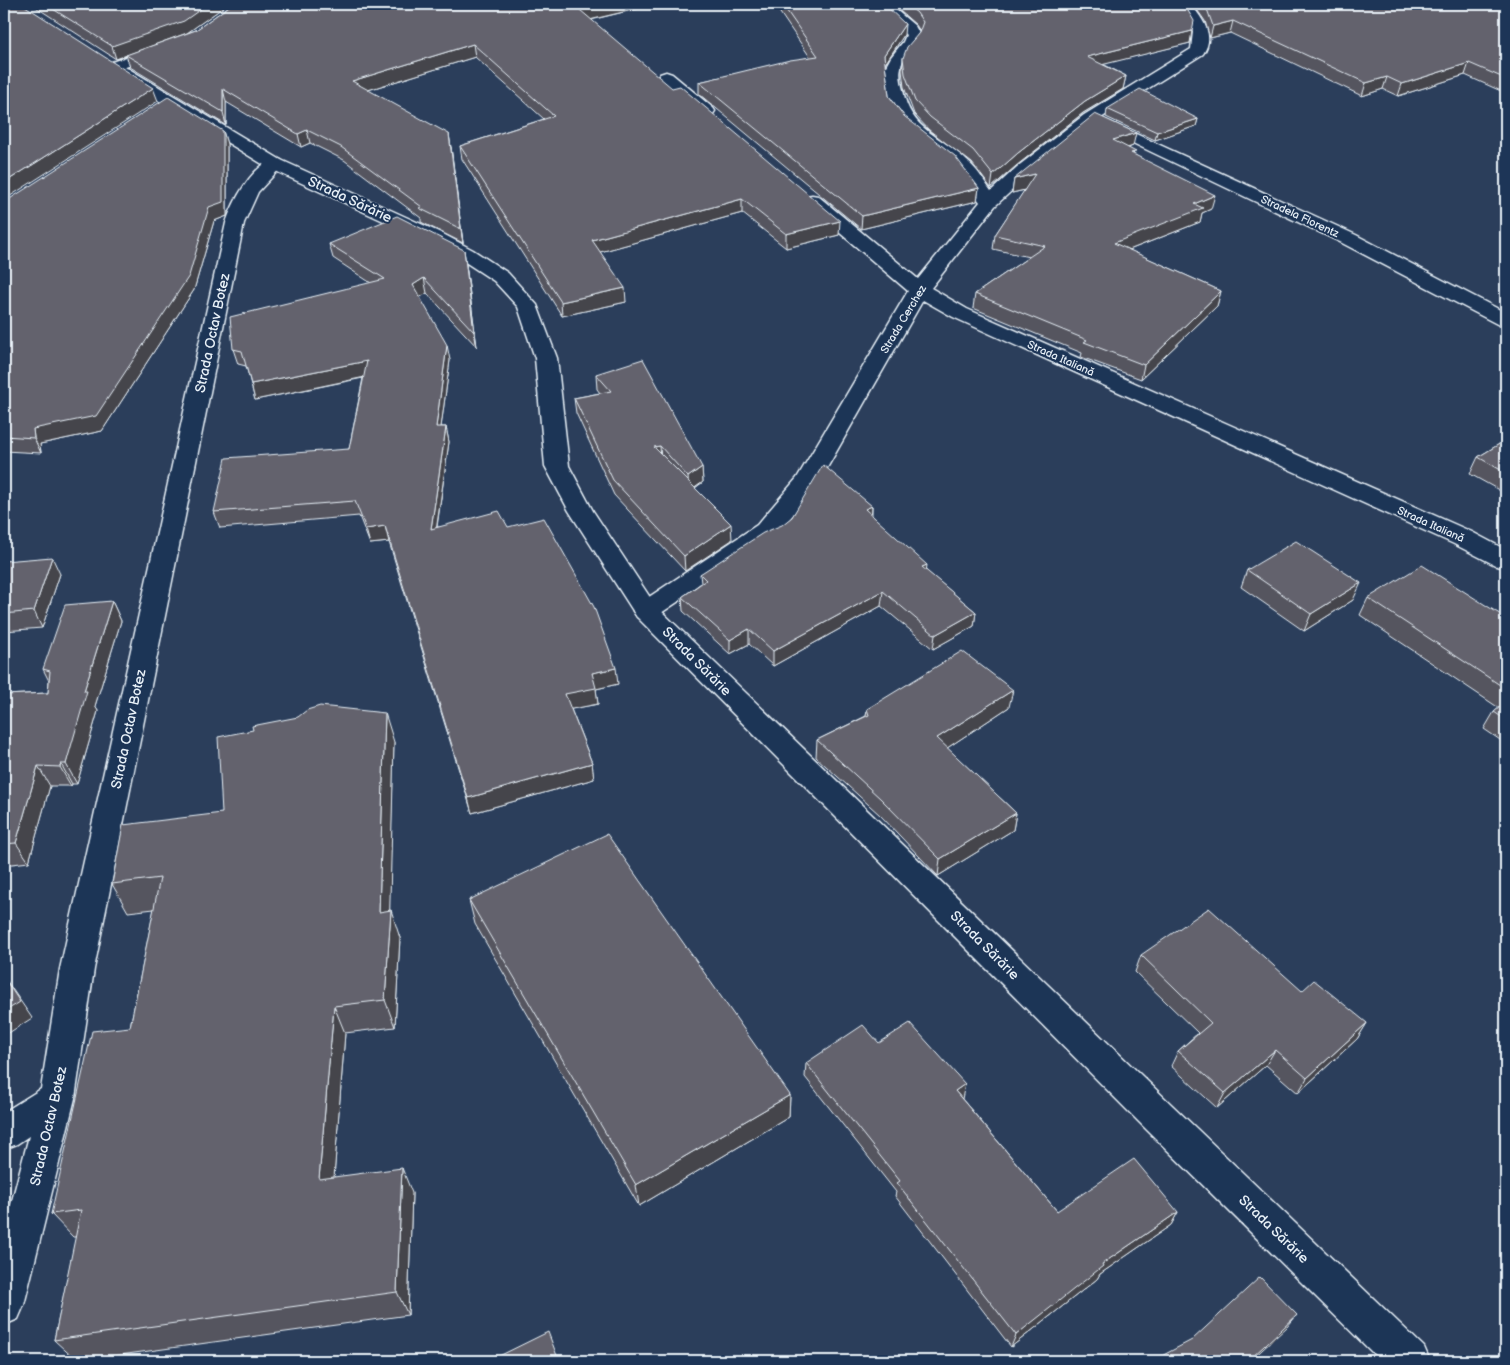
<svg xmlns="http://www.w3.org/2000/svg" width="1510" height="1365" font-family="'Balsamiq Sans',sans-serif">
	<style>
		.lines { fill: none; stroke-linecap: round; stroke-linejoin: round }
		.minor-casing { stroke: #e8f1f8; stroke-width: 3 }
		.tertiary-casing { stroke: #e8f1f8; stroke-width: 3 }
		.minor { fill: #1d3557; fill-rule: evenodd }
		.tertiary { fill: #1d3557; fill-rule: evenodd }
		.wall { fill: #55545e; stroke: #e8f1f8 }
		.shaded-wall { fill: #45454c; stroke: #e8f1f8 }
		.building { fill: #63626d; stroke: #e8f1f8 }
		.labels { text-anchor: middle; stroke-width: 4; stroke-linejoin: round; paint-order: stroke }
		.far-street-label { font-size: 11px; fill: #e8f1f8; stroke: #1d3557 }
		.street-label { font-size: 14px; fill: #e8f1f8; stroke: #1d3557 }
	</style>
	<rect width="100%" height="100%" fill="#2b3e5b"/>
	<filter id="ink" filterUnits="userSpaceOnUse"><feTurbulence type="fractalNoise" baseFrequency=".02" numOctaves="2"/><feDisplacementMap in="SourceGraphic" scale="10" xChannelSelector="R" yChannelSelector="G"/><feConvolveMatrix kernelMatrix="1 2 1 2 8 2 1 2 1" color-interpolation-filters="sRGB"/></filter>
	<g filter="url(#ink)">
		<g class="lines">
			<defs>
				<path id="minor" d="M874,4h15l26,22 5,9c-2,14 -17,19 -19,32 -2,7 0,16 2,23 7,41 38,45 64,71 10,8 17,20 24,30l26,-24 67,-52 107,-66 2,-17 -16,-28h14c11,15 25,31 12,50l-102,64 255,117 150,78v14l-7,-2 -157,-82 -249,-119 -64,51 -34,31 -64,82 36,21 505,223 34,18v18l-9,-2 -43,-22 -501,-227 -30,-17 -104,182 -44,55 -120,80 -9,3 -9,-3 -4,-6 4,-6 120,-80 40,-47 111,-187 -102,-87 -3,-4 3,-4 6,-1 6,1 100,83 62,-77 -25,-34 -51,-41 -14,-20 -5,-39 6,-11 12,-15 3,-7z
					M164,44l5,2 3,3 -3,3 -55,19 -5,-2 -3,-3 3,-3z
					M666,72l6,2 41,34 2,3 -2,3h-12l-41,-34 -2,-3 2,-3z
					M275,159l6,1 3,4 -26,28 -14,31 -150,746 -19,129 -51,207 -6,14 -14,6v-94l25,-95 -12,8 -13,5v-37l37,-23 19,-120 166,-746c7,-21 26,-58 49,-64z"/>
				<path id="tertiary" d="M123,67l6,2 152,91 162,74 30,16 35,23 29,32 20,53 12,108 24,45 62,94 518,501 251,241 6,14h-49l-234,-231 -510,-513 -68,-106 -24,-45 -10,-108 -17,-51 -24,-26 -35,-23 -30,-16 -160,-74 -152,-93 -2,-3 2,-3z"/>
			</defs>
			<!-- minor casing -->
			<use href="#minor" class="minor-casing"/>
			<!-- tertiary casing -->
			<use href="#tertiary" class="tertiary-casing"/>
			<!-- minor -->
			<use href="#minor" class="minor"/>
			<!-- tertiary -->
			<use href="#tertiary" class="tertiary"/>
		</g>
		<!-- wall -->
		<path class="wall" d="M31,4h197l-41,29 9,-3 36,-26h425l-66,16 248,215 -53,13 -44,-35 -142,39 26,50 -64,14 -100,-157 -2,-13 84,-27 -69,-62 -107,33 83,57 12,96 -42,-21v-4l-77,-58 -34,-17 -9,4 -75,-45v23l-96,-58 -4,-12 -10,4z
			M774,4h110l20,31 -19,29 4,32 15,20 75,72 -2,13 -116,28 -162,-135v-12l111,-25z
			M892,4h292l8,27 -2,12 -87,21 23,12 -3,13 -40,24 -67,53 -25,22 -19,-25 -43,-33 -15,-16 -10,-27 -2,-17 1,-12 17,-27 -4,-6z
			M1193,4h309l2,2h2v89l-5,-4 -36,-16 -67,21 -15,-7 -21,7 -132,-63 -20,5 -5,-17z
			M1107,109l91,10 -2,7 -41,14 -49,-23z
			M223,131l4,13v72l-13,5 -20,69 -92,141 -62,13 1,9 -37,-2v-249z
			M1133,146l-5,2 7,7 76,54 -9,4 -2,9 -71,28 92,41 -4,15 -76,73 -60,-22 1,-4 -109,-45 2,-14 54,-37 -36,-8 2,-14 30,-45 -13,3 2,-14z
			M329,244l137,21 11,82 -50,-54 -7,4 30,63 -9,67h5l3,15 -12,85h71l110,157 -22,5 2,15 -27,5 21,54 2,16 -122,34 -83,-271 -19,2 -11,-28 -139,12 -6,-16 135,-63 14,-71 -108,22 -9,-34 -8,-2 -5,-15 138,-66 -38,-25z
			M596,374l106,93 1,15 -8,6 37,52 -47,31 -71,-76 -38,-82 -2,-15 26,-5 -3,-4z
			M1506,440v54l-36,-20 8,-17z
			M872,506v9l54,56 50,41 -2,14 -41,23 -52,-43 -108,60 -24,-22 -19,10 -47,-43 -1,-14 19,-14 -1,-9z
			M4,561l56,13 -18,54 -38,3z
			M1247,570l106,30 -49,31 -63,-44z
			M1368,598l138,20v126l-22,-15 10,-17 5,-4 -139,-93z
			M112,601l9,20 -26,85 3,5 -21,73h-5l-1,2h-21l-21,76 -25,3v-170l44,-2 1,-12 -6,-12z
			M1009,707l-62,41 69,65 -3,17 -75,46 -58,-61 -64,-58 1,-17 49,-24 1,-7z
			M394,742l-5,168 11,28 -5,89 -50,6 -11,144 78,16 -4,122 -331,46 -23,-21 22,-103h-3l-22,-23 79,-187 24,-118 -26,3 -16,-28 110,-71z
			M469,900l321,195 -1,22 -150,89 -164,-282z
			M1141,955l161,36 65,32 -10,16 -59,54 -32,-28 -49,43 -46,-42 7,-15 20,-18 -63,-61z
			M879,1043l83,56 95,112 121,1 -7,13 -71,49 -3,5 -86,68 -116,-151 1,-4 -91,-115 1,-14z"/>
		<!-- shaded-wall -->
		<path class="shaded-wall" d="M208,4h20l-41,29 -71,26 -4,-13z
			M607,4h50l-76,18 -1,-12z
			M1233,21l-3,12 -20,5 3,-12z
			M905,24l-1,11 -21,32 1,-12z
			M1192,31l-2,12 -105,26 2,-12z
			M473,44l2,13 -120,37 -3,-13z
			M1469,63l-4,12 -67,21 4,-12z
			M1126,76l-3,13 -40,24 -67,53 -25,22 2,-13 25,-22 67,-52z
			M1387,77l-4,12 -21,7 4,-13z
			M153,88l5,13 -154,99v-17z
			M223,89l3,13v23l-3,-13z
			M1198,119l-2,7 -41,14 2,-8z
			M307,130l3,13 -9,4 -3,-13z
			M223,131l4,13v72l-13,5 -20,69 -92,141 -62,13 1,9 -7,-15 -1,-9z
			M1136,133l-3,13 -22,8 2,-14z
			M449,134l2,13 12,96 -2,-14z
			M1035,174l-2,14 -21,5 2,-14z
			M979,188l-2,13 -116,28 1,-13z
			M1215,195l-4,14 -9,4 -2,9 -89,35 3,-14 80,-39z
			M742,199v14l-149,41 -1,-14z
			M840,221l-1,14 -53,13v-14z
			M464,250l2,15 11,82 -3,-15z
			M424,278l3,15 -11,7 -3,-15z
			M625,288l1,14 -64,14 -1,-14z
			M1221,291l-4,15 -76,73 3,-14z
			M447,345l3,15 -11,82 -3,-15z
			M367,361l3,15 -115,24 -4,-16z
			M446,427l3,15 -15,103 -3,-16z
			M660,446l1,15 -7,-14z
			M702,467l1,15 -14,10 -1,-15z
			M872,506l-1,14 -6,-11z
			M731,524l1,16 -47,31 -1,-15z
			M385,526l4,16 -19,2 -4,-15z
			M52,557l8,17 -18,54 -8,-17z
			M927,565l-2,14 -3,-12z
			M1361,583l-8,17 -49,31 7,-17z
			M883,591l-2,15 -108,60v-15z
			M112,601l9,20 -26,85 3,5 -21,73 -11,-20 18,-73z
			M976,612l-2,14 -41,23 2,-14z
			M749,629v15l-19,10v-14z
			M616,668l2,16 -22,5 2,15 -31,6 -2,-16 27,-21z
			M1013,690l-4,17 -74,49 2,-18z
			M385,713l9,29 -5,197 -10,-27z
			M592,763l2,16 -122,34 -4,-15z
			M61,764l11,20 -1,2 -11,-19z
			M38,766l12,20 -21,76 -13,-19z
			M1016,813l-3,17 -75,46 2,-17z
			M391,910l9,28 -5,89 -10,-27z
			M4,977l28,41 -28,18z
			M334,1006l11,27 -13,171 -13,-25z
			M1367,1023l-10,16 -59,54 9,-15z
			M1275,1050l-9,15 -49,43 8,-15z
			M965,1084l-3,15 -7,-8z
			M790,1095l-1,22 -150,89 -3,-21z
			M402,1168l10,25 -4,122 -11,-23z
			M1178,1212l-7,13 -71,49 -3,5 -86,68 5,-12 86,-71z
			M1297,1315l-10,12 -37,34h-3z"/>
		<!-- building -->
		<path class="building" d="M4,4h18l131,84 -149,95z
			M45,4h163l-24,17 -72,25z
			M232,4h375l-27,6 92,78 8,-2 160,135 -54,13 -44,-35 -150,41 33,48 -64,14 -101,-156 94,-30 -81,-72 -121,37 97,53 12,95 -42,-21 3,-1 -81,-60 -34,-17 -9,4 -75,-45v23l-97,-57 70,-25z
			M782,4h102l21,20 -21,31 5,41 15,20 51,40 24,32 -117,28 -163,-134 91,-22 28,-4z
			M906,4h278l10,17 -2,10 -105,26 39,19 -41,25 -67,52 -25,22 -20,-25 -43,-33 -15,-16 -10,-27 -2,-16 4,-11 12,-14 4,-11 -6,-9z
			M1204,4h298l2,2h2v73l-37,-16 -67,21 -15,-7 -21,6 -133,-62 -20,5 -6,-17z
			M1140,89l58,30 -41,13 -50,-23z
			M168,97l55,34v71l-14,5 -20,69 -93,140 -63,13 1,9 -30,-2v-234h1z
			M1095,114l41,19 -23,7 23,12 -5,1 84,42 -21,9 9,4 -89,35 107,48 -77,74 -60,-23 3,-2 -112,-46 70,-48 -50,-11 40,-61 -21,5z
			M397,216l67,34 10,82 -50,-54 -11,7 34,60 -11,82h10l-15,102 68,-18 9,16 36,-9 50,89 22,61 -24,5 4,15 -31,6 27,69 -124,35 -83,-272 -19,3 -11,-28 -141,11 12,-54 123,-9 18,-88 -116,23 -9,-33 -9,-2 -3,-32 155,-38 -56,-35z
			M643,359l59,108 -14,10 -28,-31 -6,1 77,77 -47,32 -71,-76 -39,-82 37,-7 -15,-17z
			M1506,440v33l-28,-16z
			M823,465l49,41 -7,3 62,56 -5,2 54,45 -41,23 -52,-44 -110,60 -24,-22 -19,11 -48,-43 24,-17 -6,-6 63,-41 19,-8 10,-8z
			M1296,541l65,42 -50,31 -64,-44z
			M52,557l-18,54 -30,3v-53z
			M1422,565l84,53v71l-138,-91z
			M112,601l-28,90h3l-21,73h-5l-1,3 -22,-1 -22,77 -12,1v-149l44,-2 2,-22 -7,-2 22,-64z
			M962,651l51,39 -76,48 79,75 -76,46 -59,-60 -64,-59 52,-25 -2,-6z
			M1506,702v18l-12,-8z
			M320,706l65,7 -6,199 12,-2 -6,90 -51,6 -15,173 83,-11 -5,124 -343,48 27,-130 -30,4 41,-183 38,-4 30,-149 -48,6 11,-59 99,-12 -4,-76 35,-7 -1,-4 46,-9 9,-7z
			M607,834l183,261 -154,90 -167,-285z
			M1209,908l93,83 12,-11 53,43 -60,55 -32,-28 -50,43 -47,-42 33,-28 -70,-68z
			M4,978l16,24 -16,10z
			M910,1023l55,61 -10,7 102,120 77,-52 44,53 -76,52 1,2 -87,69 -119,-152 3,-2 -94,-118 57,-38 16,18z
			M1260,1277l37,38 -49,46h-96l40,-21z
			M548,1332l11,29h-70z"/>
	</g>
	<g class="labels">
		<!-- far-street labels -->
		<g class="far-street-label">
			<text transform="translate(1300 216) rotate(25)" y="4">Stradela Florentz</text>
			<text transform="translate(903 319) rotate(-59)" y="4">Strada Cerchez</text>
			<text transform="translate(1061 358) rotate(24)" y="4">Strada Italiană</text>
			<text transform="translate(1431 524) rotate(24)" y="4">Strada Italiană</text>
		</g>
		<!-- street labels -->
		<g class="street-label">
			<text transform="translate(350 199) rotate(25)" y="5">Strada Sărărie</text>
			<text transform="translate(212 333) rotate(-78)" y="5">Strada Octav Botez</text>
			<text transform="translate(697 661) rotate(45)" y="5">Strada Sărărie</text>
			<text transform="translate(128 729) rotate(-78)" y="5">Strada Octav Botez</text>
			<text transform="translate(985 945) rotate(45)" y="5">Strada Sărărie</text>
			<text transform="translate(48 1126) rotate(-77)" y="5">Strada Octav Botez</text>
			<text transform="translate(1274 1229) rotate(44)" y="5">Strada Sărărie</text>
		</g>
	</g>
	<!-- margin -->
	<rect width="1510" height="1365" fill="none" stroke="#1d3557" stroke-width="20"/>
	<rect x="10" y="10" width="1490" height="1345" fill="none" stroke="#e8f1f8" stroke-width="2" filter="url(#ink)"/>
</svg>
